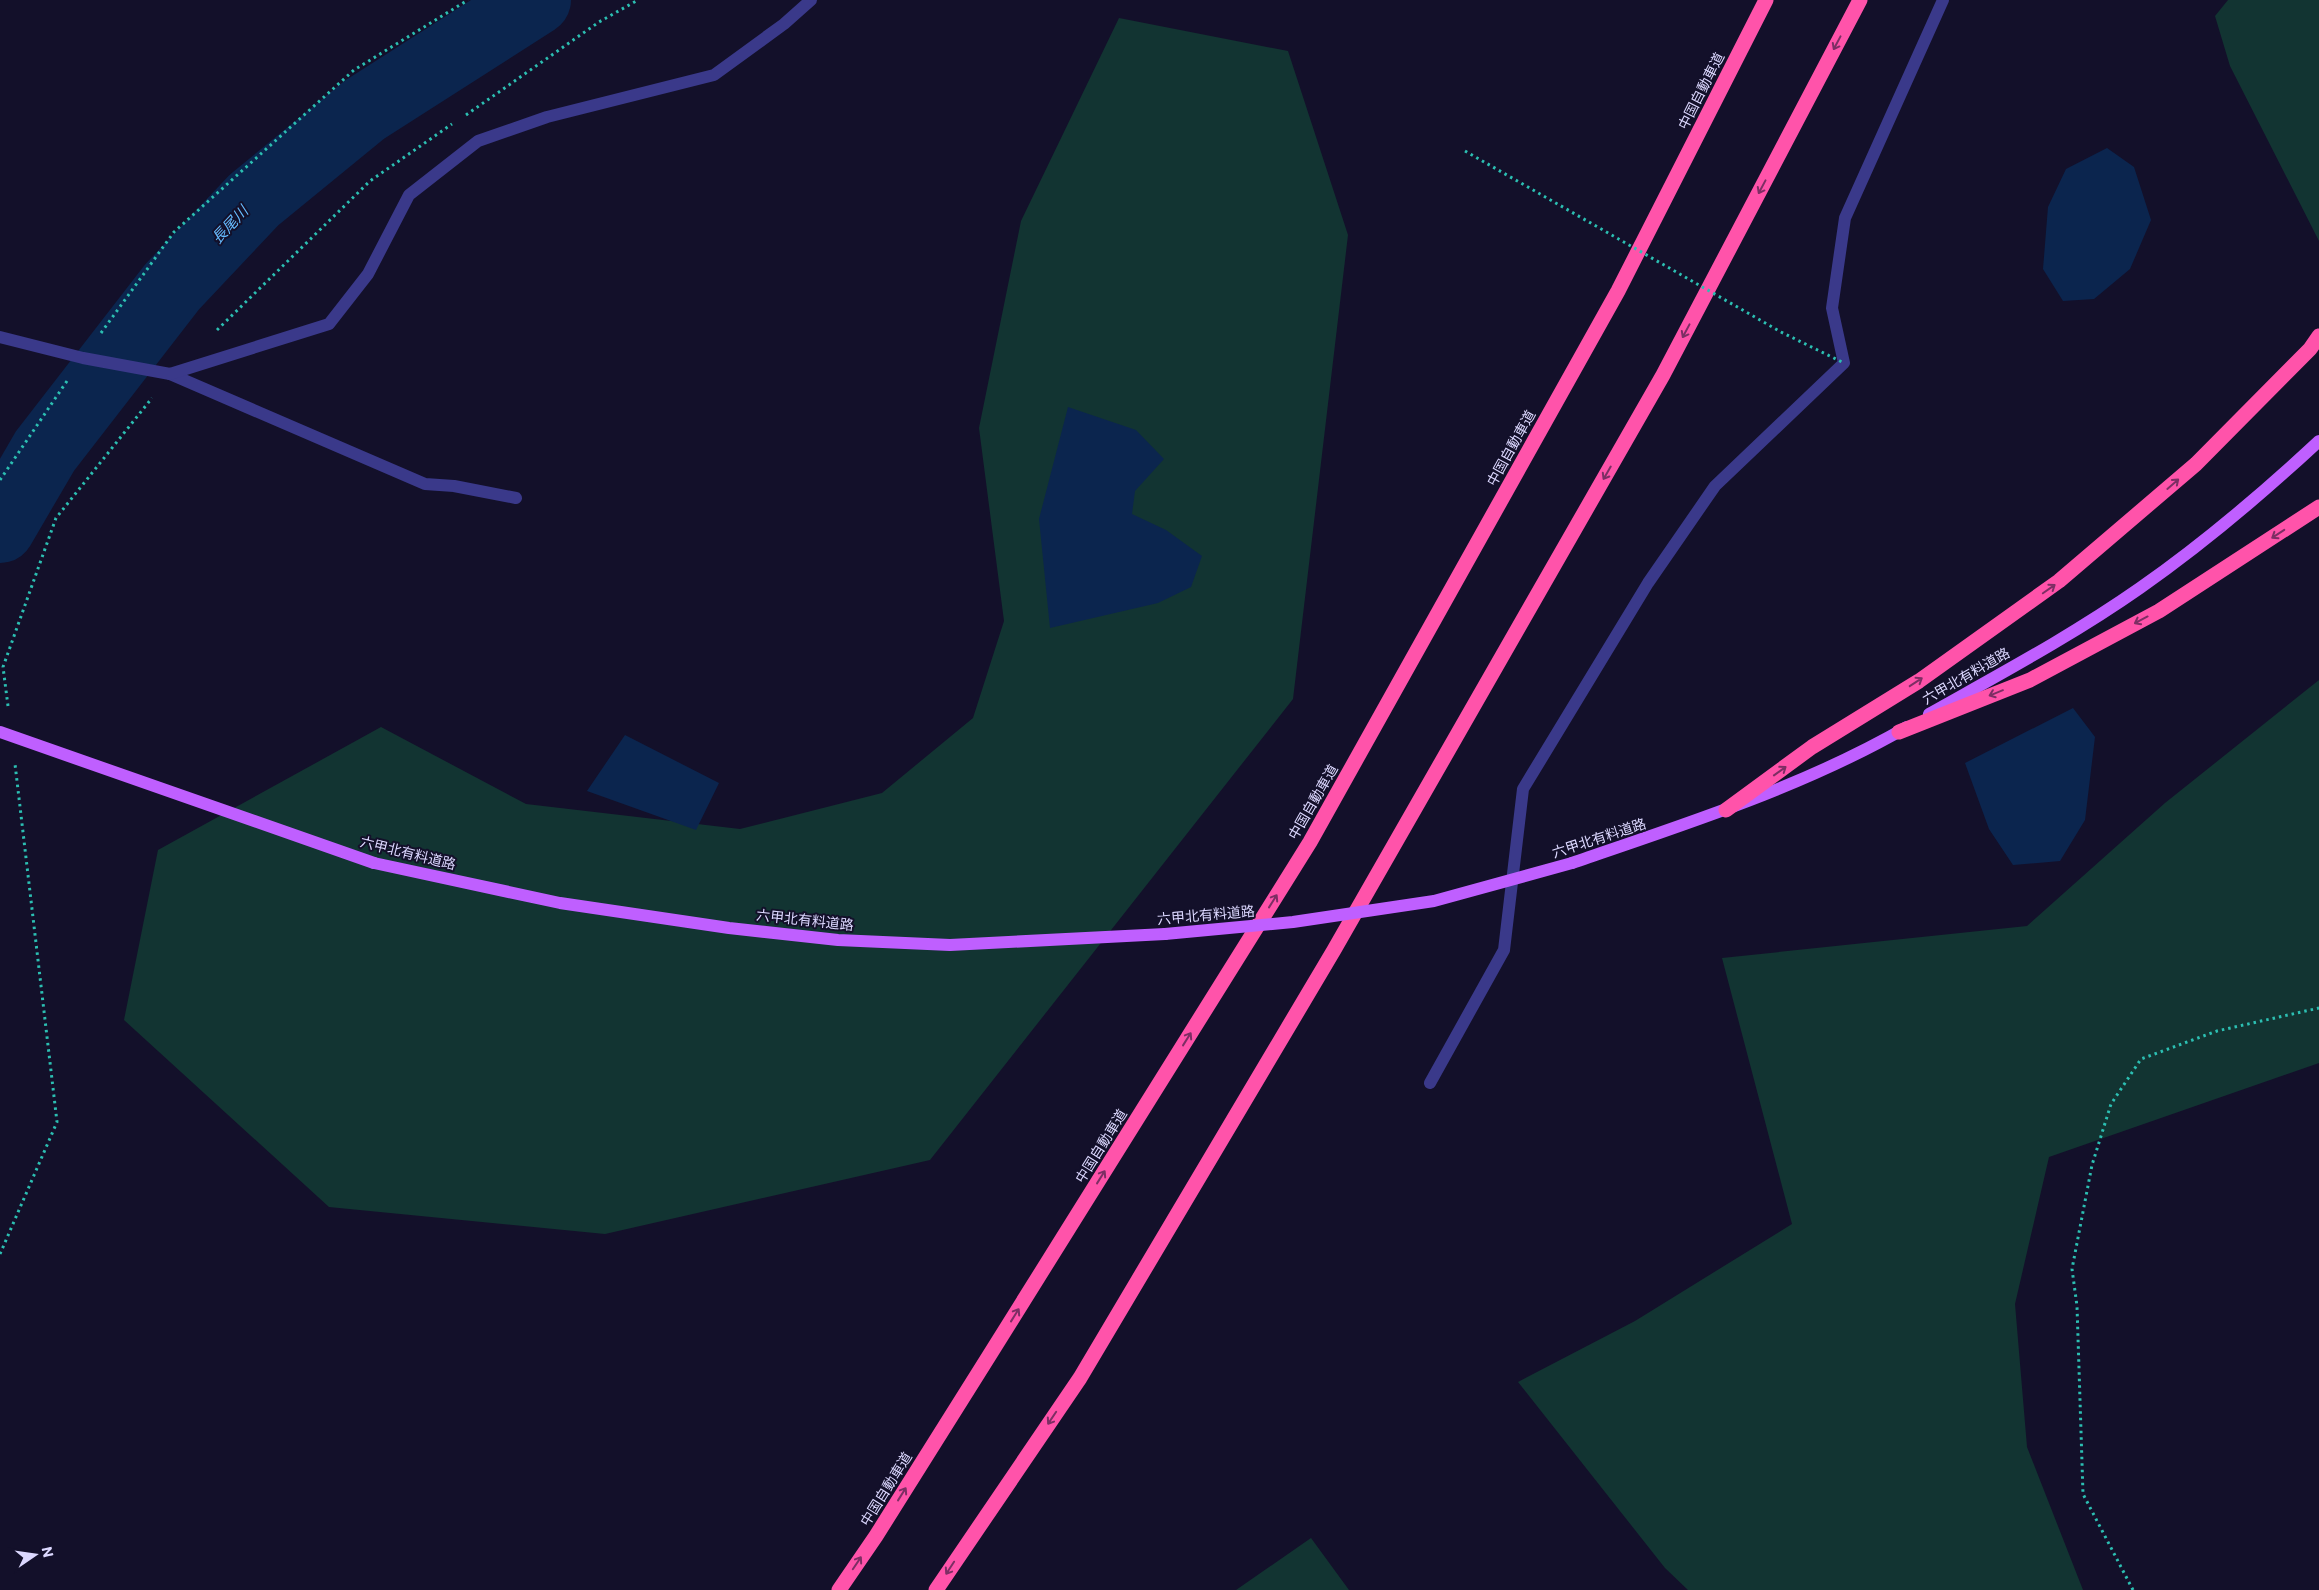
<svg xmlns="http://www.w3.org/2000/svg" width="2319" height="1590" font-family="Commissioner,'Noto Sans JP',sans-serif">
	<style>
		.green { fill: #123432 }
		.water { fill: #0b254e }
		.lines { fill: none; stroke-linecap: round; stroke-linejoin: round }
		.river { stroke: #0b254e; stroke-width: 70 }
		.path { stroke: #2cbfb2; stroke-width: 3; stroke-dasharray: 2.5 4; stroke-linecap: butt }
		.lane { stroke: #3a398a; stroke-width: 12 }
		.street { stroke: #3a398a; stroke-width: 12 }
		.primary { stroke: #bf5fff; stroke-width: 12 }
		.highway { stroke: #ff53aa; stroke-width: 15 }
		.path-bridge { stroke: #2cbfb2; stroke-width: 3; stroke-dasharray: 2.5 4; stroke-linecap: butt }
		.primary-bridge { stroke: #bf5fff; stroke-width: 12 }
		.oneway { stroke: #7d2e64 }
		.labels { text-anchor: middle; stroke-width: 4; stroke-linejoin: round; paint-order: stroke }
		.street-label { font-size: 14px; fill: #dcd8ff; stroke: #13102a }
		.water-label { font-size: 15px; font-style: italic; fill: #66bcff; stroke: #13102a }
	</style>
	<rect width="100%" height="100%" fill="#13102a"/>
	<!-- green -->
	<path class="green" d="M2228,0h91v241l-89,-175 -15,-50z
		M1119,18l169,33 60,184 -55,464 -363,461 -325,74 -276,-27 -205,-187 34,-170 223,-123 145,77 214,25 142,-36 91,-75 31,-97 -25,-193 42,-207z
		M2319,680v383l-270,94 -34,147 12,143 56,143h-395l-23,-22 -147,-186 117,-61 157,-97 -70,-266 305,-32 138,-123z
		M1311,1538l38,52h-113z"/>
	<!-- water -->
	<path class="water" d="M2107,148l27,19 17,53 -21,49 -36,30 -31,2 -20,-32 5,-62 18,-38z
		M1068,407l68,23 28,29 -29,32 -3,23 34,16 36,26 -11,31 -33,16 -108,25 -11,-109z
		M2073,708l22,29 -10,83 -25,41 -47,4 -24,-36 -24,-66z
		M625,735l94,48 -23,47 -109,-39z"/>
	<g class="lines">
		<!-- river -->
		<path class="river" d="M0,528l45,-77 127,-164 82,-87 110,-90 172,-110"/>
		<!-- path -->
		<path class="path" d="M466,115l133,-93 39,-22
			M217,330l153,-149 82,-57
			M101,333l73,-101 180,-162 114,-70
			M0,480l67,-99
			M8,706l-5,-39 53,-149 96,-120
			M0,1254l57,-132 -42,-358
			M2133,1590l-50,-96 -6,-188 -5,-37 20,-104 19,-61 30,-45 76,-28 102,-23"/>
		<!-- lane -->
		<path class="lane" d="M170,374l255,110 29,2 62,12"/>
		<!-- street -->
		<path class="street" d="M0,337l83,21 87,16 159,-50 39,-50 41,-79 69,-54 69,-24 167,-42 70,-51 27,-24
			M1430,1083l74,-133 19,-161 125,-206 67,-97 129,-123 -12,-55 13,-90 98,-218"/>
		<!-- primary -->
		<path class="primary" d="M1929,714c71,-40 144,-79 211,-126 63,-44 123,-95 179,-147
			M374,863l186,40 169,25 109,12 112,5 215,-11
			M1572,863c113,-39 231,-76 335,-136"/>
		<!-- highway -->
		<path class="highway" d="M1899,732l131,-52 129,-69 160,-104
			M1726,810l86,-63 107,-66 140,-100 137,-117 114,-115 9,-13
			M839,1590l37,-54 113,-180 321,-514 308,-551 148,-291
			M936,1590l144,-212 254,-428 329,-575 197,-375"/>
		<!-- path-bridge -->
		<path class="path-bridge" d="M1465,151l316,181 63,31"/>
		<!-- primary-bridge -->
		<path class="primary-bridge" d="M0,732l374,131
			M1165,934l128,-12 141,-21 138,-38"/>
	</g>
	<!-- one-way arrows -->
	<defs><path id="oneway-shaft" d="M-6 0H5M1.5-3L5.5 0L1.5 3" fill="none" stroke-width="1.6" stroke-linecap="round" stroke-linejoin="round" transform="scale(1.25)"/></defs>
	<g class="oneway">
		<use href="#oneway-shaft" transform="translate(1837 43) rotate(118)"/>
		<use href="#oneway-shaft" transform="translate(1762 187) rotate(118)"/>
		<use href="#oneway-shaft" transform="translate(1686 331) rotate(118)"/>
		<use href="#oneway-shaft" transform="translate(1607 473) rotate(120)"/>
		<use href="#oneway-shaft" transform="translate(2173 484) rotate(-41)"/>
		<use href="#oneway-shaft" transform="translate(2278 534) rotate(147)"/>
		<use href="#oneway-shaft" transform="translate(2049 589) rotate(-35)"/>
		<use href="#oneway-shaft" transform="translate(2141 620) rotate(152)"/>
		<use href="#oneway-shaft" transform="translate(1916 682) rotate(-33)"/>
		<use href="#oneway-shaft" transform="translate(1996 693) rotate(158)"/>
		<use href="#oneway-shaft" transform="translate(1780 771) rotate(-36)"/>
		<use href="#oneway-shaft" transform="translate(1273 901) rotate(-58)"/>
		<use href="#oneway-shaft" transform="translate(1187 1039) rotate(-58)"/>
		<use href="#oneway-shaft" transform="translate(1101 1177) rotate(-58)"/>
		<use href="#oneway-shaft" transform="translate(1015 1315) rotate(-58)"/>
		<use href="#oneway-shaft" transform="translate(1052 1418) rotate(124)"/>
		<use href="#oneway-shaft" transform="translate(902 1494) rotate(-58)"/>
		<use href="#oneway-shaft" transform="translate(857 1563) rotate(-56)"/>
		<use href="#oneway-shaft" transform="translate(950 1568) rotate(123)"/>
	</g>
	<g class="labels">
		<!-- street labels -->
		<g class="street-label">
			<text transform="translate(1701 91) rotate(-63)" y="5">中国自動車道</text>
			<text transform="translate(1511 448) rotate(-61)" y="5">中国自動車道</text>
			<text transform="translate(1966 676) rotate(-30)" y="5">六甲北有料道路</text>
			<text transform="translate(1313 802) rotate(-60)" y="5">中国自動車道</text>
			<text transform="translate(1599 838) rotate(-18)" y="5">六甲北有料道路</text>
			<text transform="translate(408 853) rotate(14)" y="5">六甲北有料道路</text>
			<text transform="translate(1206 915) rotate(-5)" y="5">六甲北有料道路</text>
			<text transform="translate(805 920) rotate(6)" y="5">六甲北有料道路</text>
			<text transform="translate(1101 1146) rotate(-58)" y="5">中国自動車道</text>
			<text transform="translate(886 1489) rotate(-58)" y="5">中国自動車道</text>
		</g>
		<!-- water labels -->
		<g class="water-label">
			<text transform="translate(230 225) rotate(-47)" y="5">長尾川</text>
		</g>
	</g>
	<!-- north arrow -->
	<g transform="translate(35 1555) rotate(77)" stroke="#13102a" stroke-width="4" paint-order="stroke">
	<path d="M0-4L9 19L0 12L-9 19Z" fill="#dcd8ff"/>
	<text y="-8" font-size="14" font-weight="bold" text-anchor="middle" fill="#dcd8ff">N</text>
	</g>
</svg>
